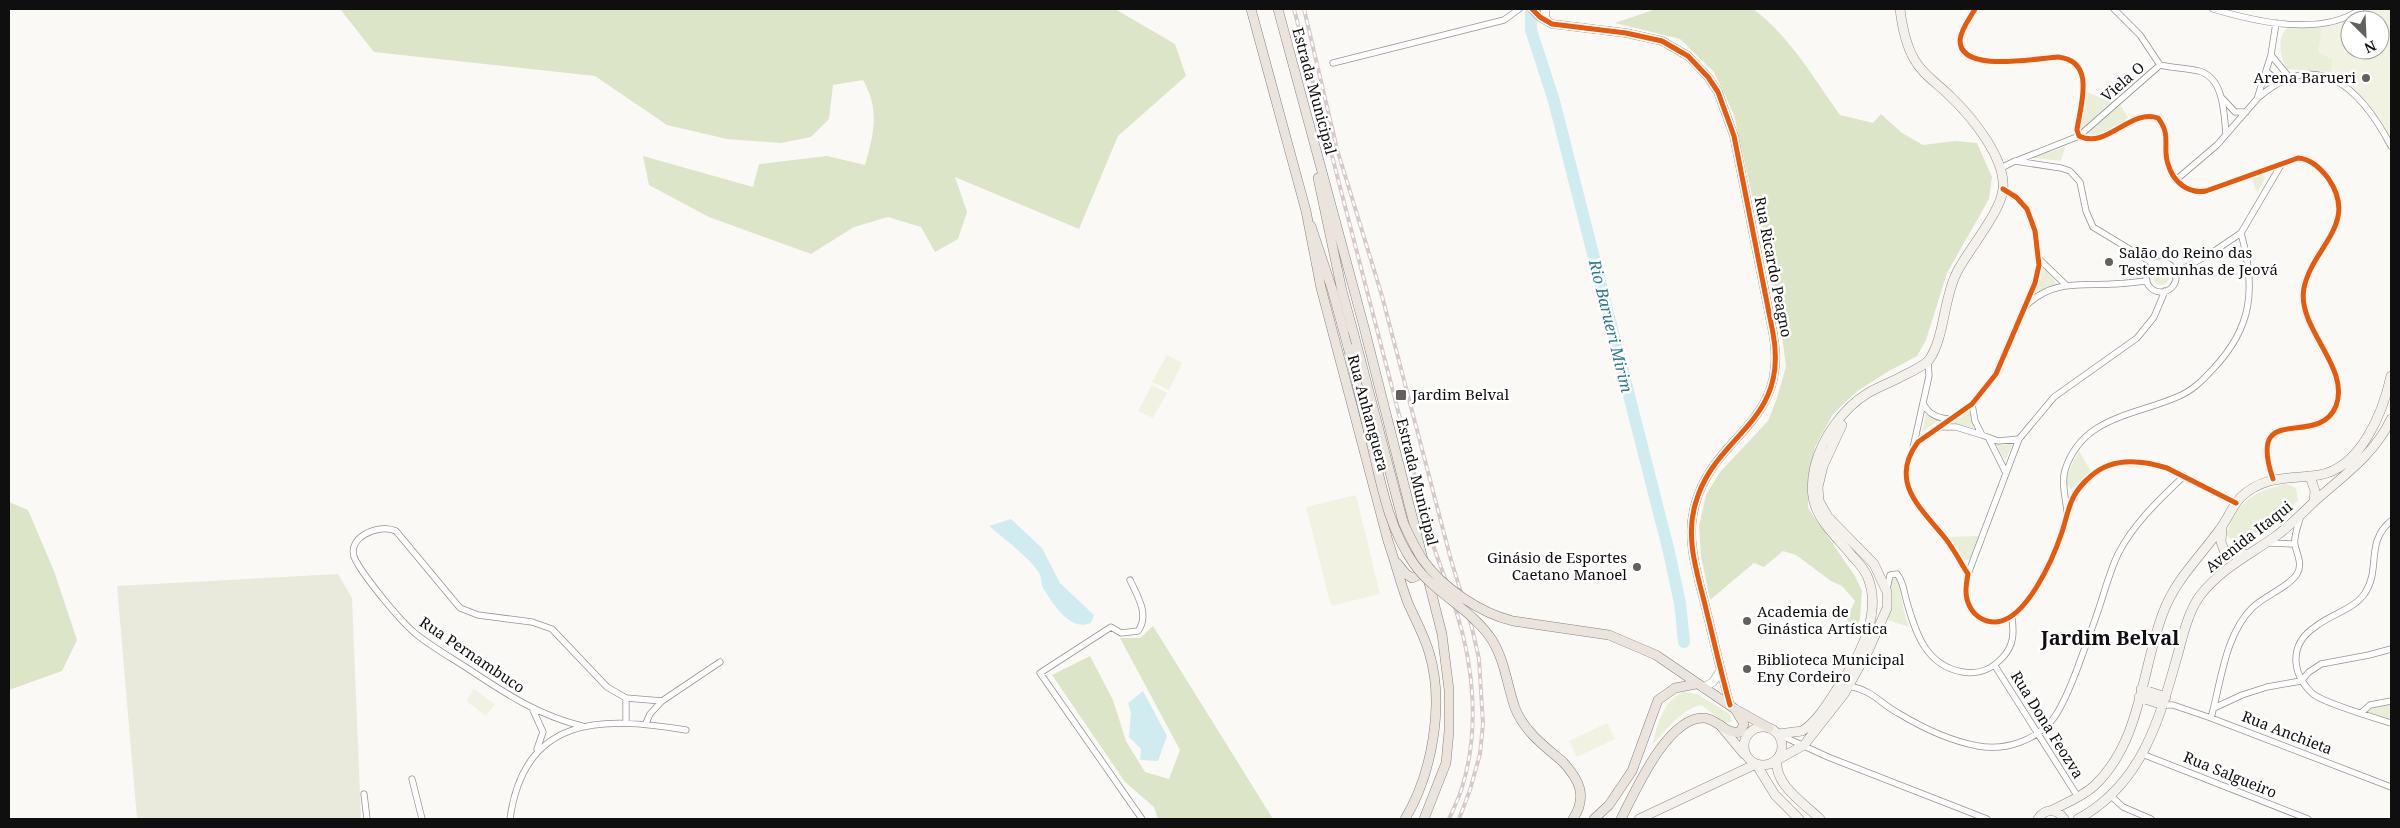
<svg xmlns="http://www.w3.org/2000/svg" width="2400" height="828" font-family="'Noto Serif',serif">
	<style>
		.green { fill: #e9eed8 }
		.forest { fill: #dce5c7 }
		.cemetery { fill: #e9eadb }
		.pitch { fill: #f1f2e2; fill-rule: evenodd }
		.water { fill: #d0ecf1 }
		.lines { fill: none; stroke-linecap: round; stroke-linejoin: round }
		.river { stroke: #d0ecf1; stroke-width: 12 }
		.minor-casing { stroke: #959493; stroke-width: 7 }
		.tertiary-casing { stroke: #959493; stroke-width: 9 }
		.secondary-casing { stroke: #8c8b8a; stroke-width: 10 }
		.primary-casing { stroke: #838280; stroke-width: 10 }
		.minor { stroke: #fefefe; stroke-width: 5.5 }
		.tertiary { stroke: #fefefe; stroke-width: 8 }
		.secondary { stroke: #f4f1ec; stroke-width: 9 }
		.primary { stroke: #eae4dc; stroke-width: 9 }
		.rail-casing { stroke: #d6c8cb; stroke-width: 4 }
		.rail { stroke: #fff; stroke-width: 2; stroke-dasharray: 5.5; stroke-linecap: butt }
		.primary-bridge-casing { stroke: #838280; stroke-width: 10; stroke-linecap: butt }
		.primary-bridge { stroke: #eae4dc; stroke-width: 9 }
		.cycleway-casing { stroke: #fff; stroke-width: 8 }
		.cycleway { stroke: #e8590c; stroke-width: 5 }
		.poi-dot { fill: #626160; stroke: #fff; stroke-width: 2 }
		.labels { text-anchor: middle; stroke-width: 5; stroke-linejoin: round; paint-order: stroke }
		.poi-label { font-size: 15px; fill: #0f0f0f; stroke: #fff; text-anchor: start }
		.street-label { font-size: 15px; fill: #0f0f0f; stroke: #fff }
		.water-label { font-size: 16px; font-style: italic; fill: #267a93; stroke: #fff }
		.district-label { font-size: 20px; font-weight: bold; fill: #0f0f0f; stroke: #fff }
	</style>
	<rect width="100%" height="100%" fill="#fbf9f6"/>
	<!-- green -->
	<path class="green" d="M2288,28h34l-3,25 14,6 -2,13 -44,-3c-7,-9 -11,-34 1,-41z
		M2087,92l26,11 -28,25 -4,1 -3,-3z
		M2120,104l8,14 -27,16 -12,2 -2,-3v-2z
		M2065,147l-4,14 -28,-3z
		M2262,174l3,4 -8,15 -5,-14z
		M2044,267l13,17 -18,8 -2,-3z
		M2153 277a8 8 0 1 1 16 0a8 8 0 1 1-16 0Z
		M1970,410l4,18 -21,-5z
		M1926,414l13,6 -17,12z
		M1995,442l7,3 11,-2 -8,18z
		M2079,451l13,22 -21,16 -4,-5v-9z
		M2286,484l10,4 2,13 -42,32 -22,8 -8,-6c12,-34 26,-43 60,-51z
		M1978,536l-6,21 -6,4 -18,-24z
		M1893,578l5,2 5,28 6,19 -22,-7 4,-10v-31z
		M1683,692l14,2 33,20 2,8 -7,1 -24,-18c-21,5 -34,25 -49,40 6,-21 10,-43 31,-53z
		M2391,703v17l-24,-7v-3l6,-4z"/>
	<!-- forest -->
	<path class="forest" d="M340,9h775l60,35 11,32 -68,60 -39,93 -124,-52 12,35 -9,27 -23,13 -14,-25 -33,-10 -34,10 -43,27 -102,-37 -60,-32 -6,-29 110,31 6,-23 68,-8 38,9c9,-32 15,-55 -2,-85l-30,5 -4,34 -18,18 -30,6 -54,-4 -60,-14 -72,-49 -221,-24z
		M1656,9h97c36,26 61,70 87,106l33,8 8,-9 21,19 21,12 32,-4 22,2 15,34 -3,22 -42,74 -21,67 -9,16 -28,15 -33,21 -23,22 -18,33 -6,30 -1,31 47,68 7,15 -2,28 -8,19 -5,-21 8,-16 -13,-15 -11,-5 -35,-26 -13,-4 -19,16 -10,-4 -44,37 -9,-44 -2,-30 7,-31 14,-23 48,-51 9,-23 9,-32 -6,-44 -46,-207 -20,-43 -34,-33 -65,-16z
		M9,502l19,8 26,61 23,69 -15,31 -53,19z
		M1153,626l120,193h-115l-4,-12 -29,-25 -73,-107 38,-19 23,44 13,41 19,31 24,7 11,-29 -60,-112h20z"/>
	<!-- cemetery -->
	<path class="cemetery" d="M338,574l14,24 9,221h-224l-20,-233z"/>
	<!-- pitch -->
	<path class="pitch" d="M2367,9h24v132c-15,-30 -32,-51 -60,-69l2,-13 -11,-4 -4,-4 4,-23 22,-5zM2350,20h30v30h-30z
		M1167,355l15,8 -13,27 -17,-8z
		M1152,385l15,8 -14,25 -15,-7z
		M1356,495l24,99 -49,12 -25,-99z
		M474,689l21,15 -9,12 -20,-15z
		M1607,723l8,16 -38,18 -8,-16z"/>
	<!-- water -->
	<path class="water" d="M1011,519l31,29 18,35 34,32 -3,8c-21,9 -38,-19 -48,-35 -2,-4 -1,-10 -4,-15 -8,-14 -37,-36 -50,-47z
		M1143,691l24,45 -9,25 -18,-1 1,-11 -12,-12 2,-24 -3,-10z"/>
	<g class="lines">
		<!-- river -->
		<path class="river" d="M1531,13v17l23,71 115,451 11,51 4,39"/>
		<defs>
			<path id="minor" d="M1975,9c-5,9 -14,20 -15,31 -1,34 77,18 98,17 39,4 22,49 19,73l2,6c28,14 51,-28 79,-18 14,18 4,28 10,46 5,18 20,30 38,27l92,-33c13,1 22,10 30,20 32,46 -16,69 -24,110 -8,40 47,79 32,118 -18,44 -90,-7 -63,73
				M2114,9l26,26 20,30c13,3 26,3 39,6 25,7 25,42 27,63
				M2213,9c44,13 108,28 148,0
				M2271,55l18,22
				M1333,63l171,-43 15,-11
				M2266,71l13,11
				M2259,97c60,-51 102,-8 132,49
				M2222,98l13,14h11
				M2016,161l63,-25 81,-71
				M2001,168l14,-7 46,7 9,3 10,11 6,29 7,16 61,37
				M2177,179l40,-34 40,-46 14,-44 5,-32
				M2003,189l13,8 11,12 8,22 4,34 -4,18 -39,91 -24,30 -54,38c-30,40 3,66 27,96 9,11 15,24 23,36 -2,11 -4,22 2,33 5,9 14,15 25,15 31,-1 58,-63 67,-90 4,-12 6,-25 12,-36 4,-7 11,-15 17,-20 21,-19 51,-16 76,-8l69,35
				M2038,258l28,27
				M2146 277a15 15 0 1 1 30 0a15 15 0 1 1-30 0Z
				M2176,273l37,-21 28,-19 40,-68
				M2028,304c25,-24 53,-18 84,-20 12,0 23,-2 35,-3
				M1923,403c5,11 16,16 28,16
				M1972,404l3,17 7,14 16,6 21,-2
				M1942,427h14l26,8
				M1989,439l16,32
				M1913,448l16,-72 -1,-15
				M2067,512c-1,-13 -6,-30 -2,-42 17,-53 68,-54 112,-73 15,-6 25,-16 36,-28 40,-42 43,-81 28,-136
				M2391,521c-26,21 -10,48 -26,72 -10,16 -36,22 -50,34 -12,8 -20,19 -19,35 1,13 7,23 17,32 11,9 62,24 78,29
				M2269,543l25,1
				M1968,574l51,-135 35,-42 83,-59 17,-21 11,-26
				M1130,580c7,15 20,35 8,51l-17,2 -10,-6 -71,46 102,146
				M1887,589l3,-14 7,-1c6,7 7,17 9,25 9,32 19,67 57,73 17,3 29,-3 40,-15 11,-12 11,-24 9,-39
				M1995,666l83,131
				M1849,686c25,5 29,16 49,27 23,14 53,28 80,33 27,5 57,-5 75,-27 10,-13 17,-32 23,-47 8,-22 16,-43 23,-64 6,-18 11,-37 19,-54 16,-31 41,-54 66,-78
				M2163,705h10l38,13 180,69
				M2214,708l28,-13 25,-8 34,-6 8,-9 12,-8 48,-9 22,-6
				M533,710l10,22 -6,17
				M2361,713l9,-8 21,-4
				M2211,718c10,-36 14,-83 41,-110 12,-12 37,-21 45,-34 6,-10 0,-19 -2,-29 -2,-8 4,-22 6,-30
				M626,722v-24
				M646,723l4,-9 12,-13
				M582,726c-45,-11 -77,-33 -115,-58 -17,-11 -35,-21 -51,-34 -16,-13 -50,-55 -60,-73 -13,-23 23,-38 40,-30l64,77 18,7 54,7 20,7 55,58 19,11 36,3 58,-39
				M1780,735l48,22 159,62
				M2142,754l166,65
				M412,779l10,40
				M364,794l3,25
				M2111,796l12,11 28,12
				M510,819c14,-104 92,-103 176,-89"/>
			<path id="tertiary" d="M1532,9l8,8 12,7 74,9 36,8 26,15 20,21 10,15 16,44 39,197c17,91 -59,100 -78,172 -10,35 3,70 11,104 8,32 15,64 24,96
				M1545,9v8l3,5
				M1703,688l10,-6 8,-12"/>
			<path id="secondary" d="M2310,476l5,15 -1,11
				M2222,527l-1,15 3,8 6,4h16
				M2141,689l25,8
				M2139,697l24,8
				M1720,725l24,29
				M1744 746a19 19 0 1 1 38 0a19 19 0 1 1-38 0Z
				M1778,734l24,-3c18,-11 31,-37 43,-54 18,-27 36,-67 23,-99 -3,-8 -9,-15 -15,-21 -26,-32 -49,-46 -38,-91 7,-28 28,-58 53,-73 10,-6 21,-10 31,-15 9,-5 24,-11 30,-18 16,-23 14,-61 28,-88 11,-22 44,-60 46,-83 3,-31 -32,-73 -53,-93 -12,-12 -28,-22 -36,-37 -9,-16 -12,-33 -14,-50
				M2052,810c14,-7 30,-13 42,-24 48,-45 47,-116 69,-173 12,-33 37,-56 57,-84 8,-10 12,-23 21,-32 23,-22 49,-18 78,-22 42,-7 64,-63 72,-99
				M1639,819l117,-55 19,31 24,24
				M1820,819c-16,-16 -46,-34 -43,-59l27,-15 40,-51 25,-45 18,-41v-16l-13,-28 -46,-47 -9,-16 -1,-14 5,-21 19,-41
				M2038,819c7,-11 19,-11 26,0
				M2078,819c63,-34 81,-98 99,-162 6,-21 10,-42 22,-60 21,-28 49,-41 77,-61 14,-10 26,-23 39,-35 28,-25 60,-47 76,-82"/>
			<path id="primary" d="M1251,9l55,202 15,77 67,253c7,20 12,41 20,62 7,16 16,32 21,49 16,52 3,122 -24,167
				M1278,9l86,318 78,307 7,56v41l-3,32 -22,56
				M1318,178l24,113 11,40
				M1311,226l21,63 16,58
				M1397,563l9,11 6,4 7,-3 5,-9
				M1656,655l79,54 34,19
				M1562,761c17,18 26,35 11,58
				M1594,819l15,-14 23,-34 26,-71 17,-12 21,-4
				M1621,819c14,-27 47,-104 84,-101 13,2 22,17 35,14l4,-8 -9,-15"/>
		</defs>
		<!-- minor casing -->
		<use href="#minor" class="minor-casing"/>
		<!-- tertiary casing -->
		<use href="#tertiary" class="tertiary-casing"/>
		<!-- secondary casing -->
		<use href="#secondary" class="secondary-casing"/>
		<!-- primary casing -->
		<use href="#primary" class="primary-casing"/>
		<!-- minor -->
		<use href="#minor" class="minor"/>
		<!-- tertiary -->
		<use href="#tertiary" class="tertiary"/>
		<!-- secondary -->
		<use href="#secondary" class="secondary"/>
		<!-- primary -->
		<use href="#primary" class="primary"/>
		<defs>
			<path id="rail" d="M1294,9l138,533c8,24 18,48 25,72 17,54 22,116 6,170 -3,12 -9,24 -14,35
				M1304,9l33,140 45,147 69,264 21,68 7,31 4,65 -3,30 -10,36 -11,29"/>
		</defs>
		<!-- rail casing -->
		<use href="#rail" class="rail-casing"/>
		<!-- rail -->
		<use href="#rail" class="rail"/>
		<defs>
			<path id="primary-bridge" d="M1353,331l50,191c6,13 12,26 20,38 20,28 57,53 90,61l96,14 47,20
				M1348,347c8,34 17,69 25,103 9,39 17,80 41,114 21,30 58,45 78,76 13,21 15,45 23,68 9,23 29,38 47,53"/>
		</defs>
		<!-- primary-bridge casing -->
		<use href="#primary-bridge" class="primary-bridge-casing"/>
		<!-- primary-bridge -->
		<use href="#primary-bridge" class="primary-bridge"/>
		<defs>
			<path id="cycleway" d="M1532,9l8,8 12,7 74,9 36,8 26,15 20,21 10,15 16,44 39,197c17,91 -59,100 -78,172 -10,35 3,70 11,104 8,32 15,64 24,96
				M1975,9c-5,9 -14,20 -15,31 -1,34 77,18 98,17 39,4 22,49 19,73l2,6c28,14 51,-28 79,-18 14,18 4,28 10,46 5,18 20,30 38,27l92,-33c13,1 22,10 30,20 32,46 -16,69 -24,110 -8,40 47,79 32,118 -18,44 -90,-7 -63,73
				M2003,189l13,8 11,12 8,22 4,34 -4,18 -39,91 -24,30 -54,38c-30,40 3,66 27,96 9,11 15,24 23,36 -2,11 -4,22 2,33 5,9 14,15 25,15 31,-1 58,-63 67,-90 4,-12 6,-25 12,-36 4,-7 11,-15 17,-20 21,-19 51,-16 76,-8l69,35"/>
		</defs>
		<!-- cycleway casing -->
		<use href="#cycleway" class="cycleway-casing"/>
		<!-- cycleway -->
		<use href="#cycleway" class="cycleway"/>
	</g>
	<!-- markers -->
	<g class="poi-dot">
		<circle cx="2366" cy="78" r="5"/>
		<circle cx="2109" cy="262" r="5"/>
		<rect x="1395" y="389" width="12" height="12" rx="2.5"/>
		<circle cx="1637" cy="567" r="5"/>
		<circle cx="1747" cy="621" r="5"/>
		<circle cx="1747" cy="669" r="5"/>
	</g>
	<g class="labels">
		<!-- poi labels -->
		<g class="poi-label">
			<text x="2356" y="83" text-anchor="end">Arena Barueri</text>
			<text x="2119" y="258">Salão do Reino das<tspan x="2119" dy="17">Testemunhas de Jeová</tspan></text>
			<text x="1412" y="400">Jardim Belval</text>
			<text x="1627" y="563" text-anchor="end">Ginásio de Esportes<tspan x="1627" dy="17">Caetano Manoel</tspan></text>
			<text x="1757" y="617">Academia de<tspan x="1757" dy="17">Ginástica Artística</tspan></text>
			<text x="1757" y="665">Biblioteca Municipal<tspan x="1757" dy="17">Eny Cordeiro</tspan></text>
		</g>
		<!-- street labels -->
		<g class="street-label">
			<text transform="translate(2123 82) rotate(-41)" y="5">Viela O</text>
			<text transform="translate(1314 91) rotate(75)" y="5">Estrada Municipal</text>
			<text transform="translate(1773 267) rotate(79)" y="5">Rua Ricardo Peagno</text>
			<text transform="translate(1368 413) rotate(75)" y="5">Rua Anhanguera</text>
			<text transform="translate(1417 482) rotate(76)" y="5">Estrada Municipal</text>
			<text transform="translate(2249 537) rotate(-38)" y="5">Avenida Itaqui</text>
			<text transform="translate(472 655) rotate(34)" y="5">Rua Pernambuco</text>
			<text transform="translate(2047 725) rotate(58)" y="5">Rua Dona Feozva</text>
			<text transform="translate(2287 733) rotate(21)" y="5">Rua Anchieta</text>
			<text transform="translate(2230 775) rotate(22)" y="5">Rua Salgueiro</text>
		</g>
		<!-- water labels -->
		<g class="water-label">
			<text transform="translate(1611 326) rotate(76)" y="6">Rio Barueri Mirim</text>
		</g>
		<!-- district labels -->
		<g class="district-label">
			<text x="2110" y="645">Jardim Belval</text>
		</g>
	</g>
	<!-- border -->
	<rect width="2400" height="828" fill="none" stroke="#0f0f0f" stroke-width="20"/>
	<!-- north arrow -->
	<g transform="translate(2365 35) rotate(156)"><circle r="24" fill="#ffffff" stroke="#9f9f9f"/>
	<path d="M0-4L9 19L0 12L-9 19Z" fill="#626160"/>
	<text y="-8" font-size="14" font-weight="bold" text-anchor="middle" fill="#0f0f0f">N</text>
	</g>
</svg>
